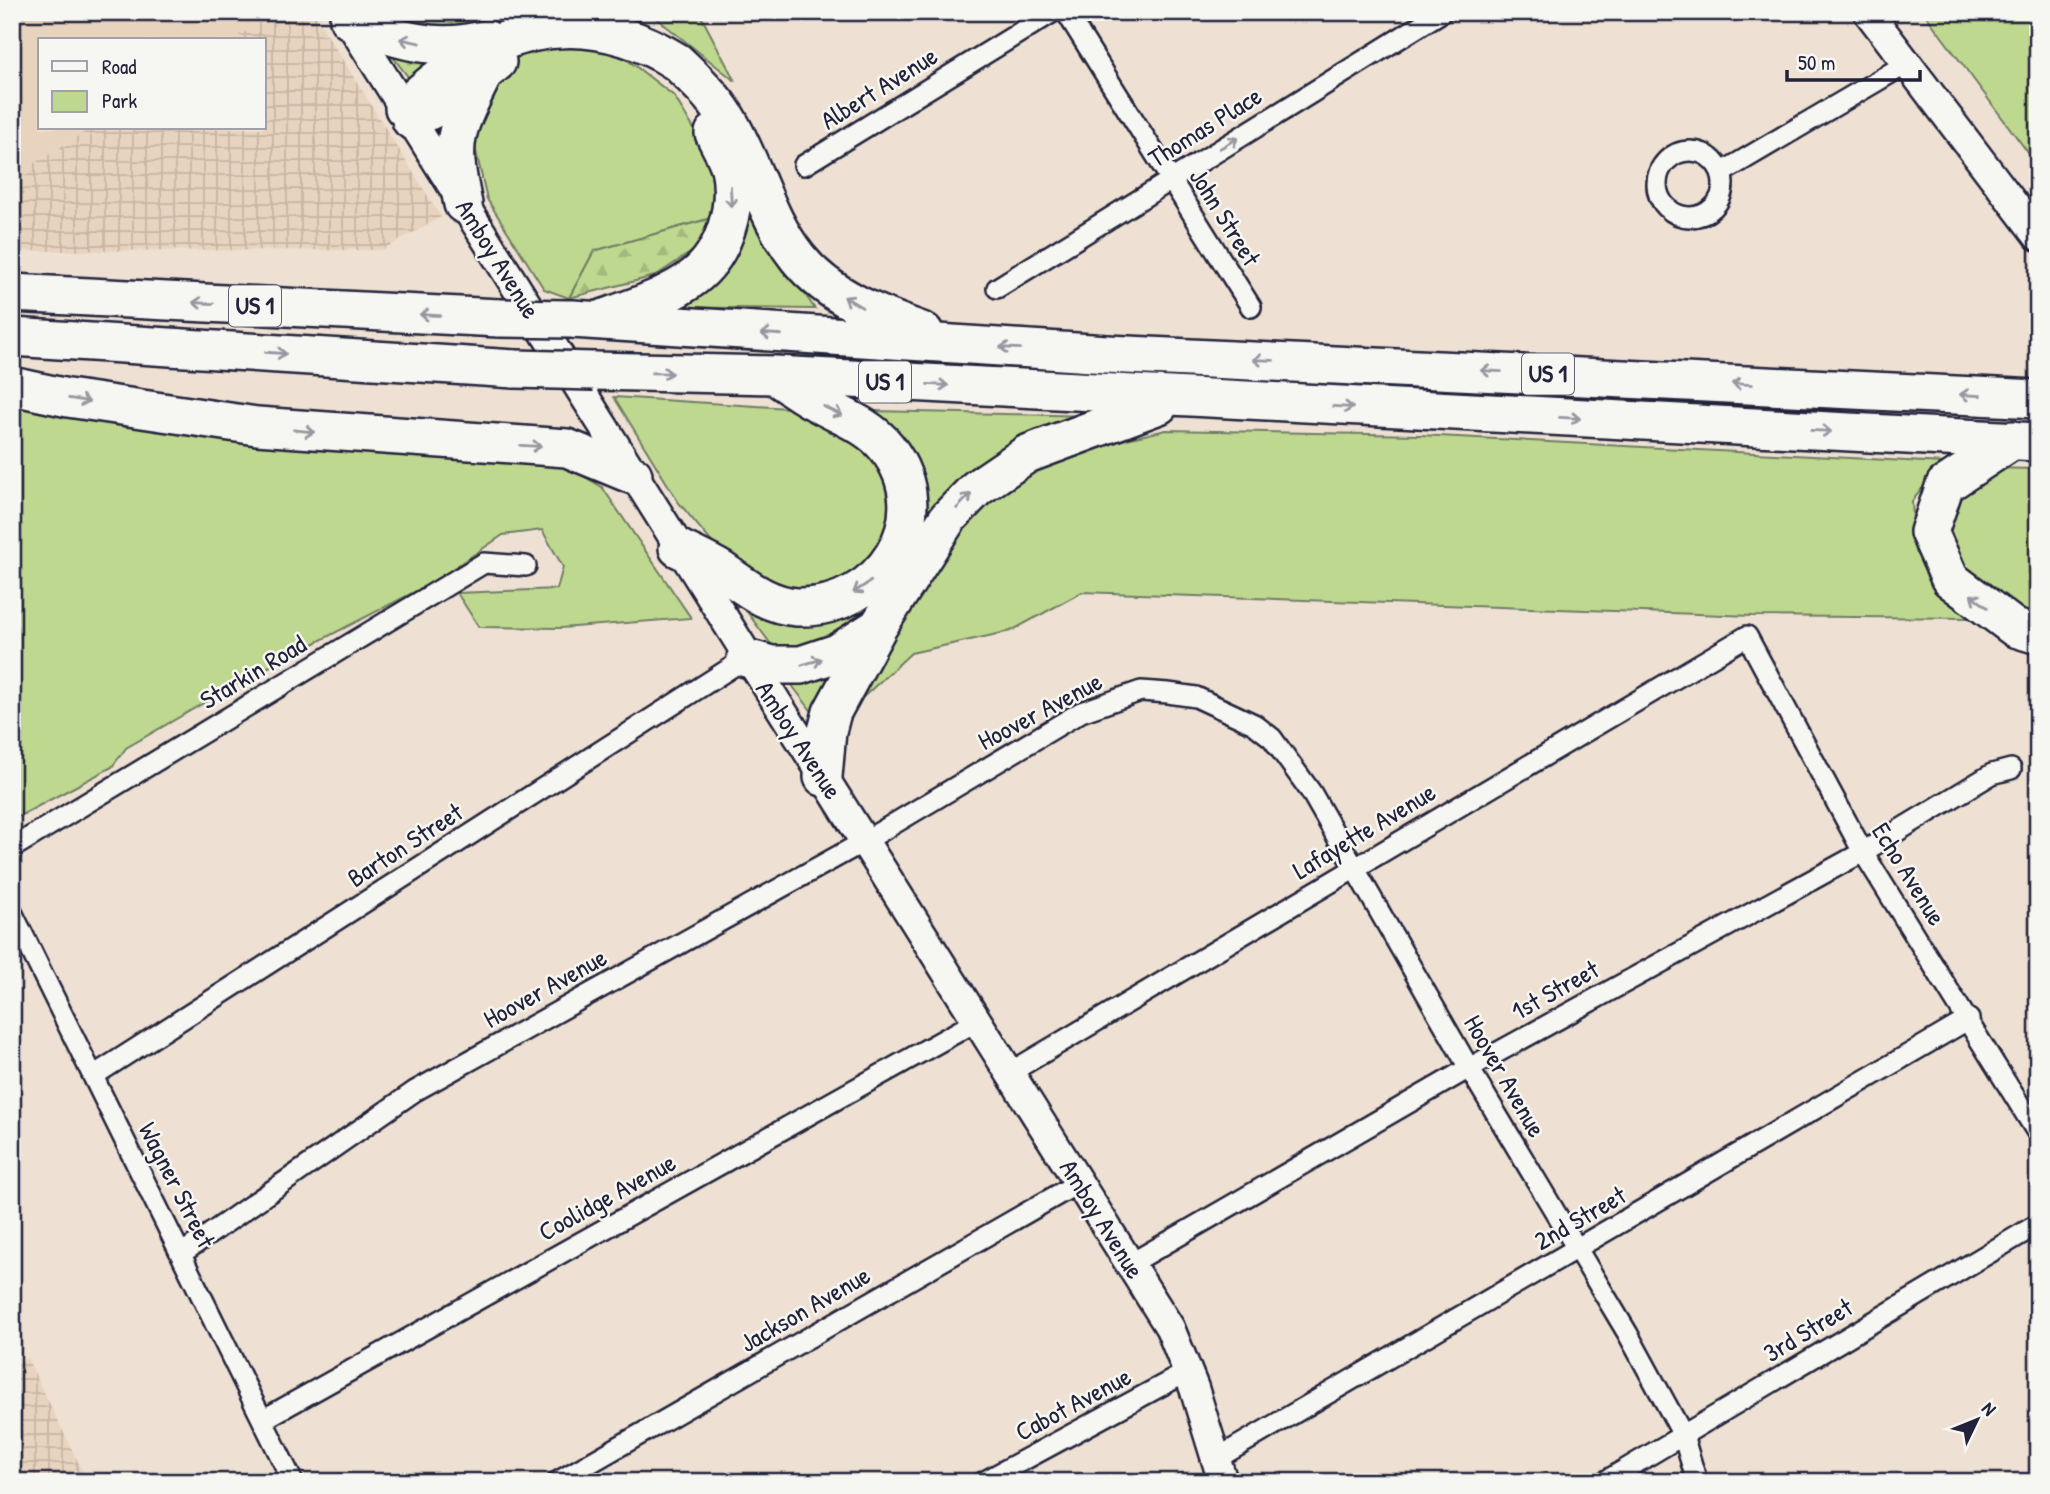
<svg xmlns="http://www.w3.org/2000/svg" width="2050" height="1494" font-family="'Patrick Hand',sans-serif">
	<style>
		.built { fill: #e8d3be }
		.industrial { fill: url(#industrial-grid) }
		.green { fill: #bfd88f; stroke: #707d65; stroke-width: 2 }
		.forest { fill: url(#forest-firs); stroke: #707d65; stroke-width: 2 }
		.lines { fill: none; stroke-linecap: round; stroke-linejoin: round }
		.street-casing { stroke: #22223b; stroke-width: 24 }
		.secondary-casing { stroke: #22223b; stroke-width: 33 }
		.highway-casing { stroke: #22223b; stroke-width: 42 }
		.street { stroke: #f6f6f2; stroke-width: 19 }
		.secondary { stroke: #f6f6f2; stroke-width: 28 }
		.highway { stroke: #f6f6f2; stroke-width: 37 }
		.highway-bridge-casing { stroke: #22223b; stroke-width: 42; stroke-linecap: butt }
		.highway-bridge { stroke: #f6f6f2; stroke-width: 37 }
		.oneway { stroke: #9797a0 }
		.labels { text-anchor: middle; stroke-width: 5; stroke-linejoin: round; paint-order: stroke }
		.shield { fill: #f6f6f2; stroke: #626272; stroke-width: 2 }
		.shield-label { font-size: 24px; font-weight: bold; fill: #22223b }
		.street-label { font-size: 26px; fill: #22223b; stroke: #f6f6f2 }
	</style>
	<defs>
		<pattern id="industrial-grid" width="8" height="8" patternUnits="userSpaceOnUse" patternTransform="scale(1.75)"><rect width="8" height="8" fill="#e8d3be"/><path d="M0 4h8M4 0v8" fill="none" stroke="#c7b5a4"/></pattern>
		<pattern id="forest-firs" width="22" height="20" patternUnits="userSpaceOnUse" patternTransform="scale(1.75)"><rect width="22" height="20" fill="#bfd88f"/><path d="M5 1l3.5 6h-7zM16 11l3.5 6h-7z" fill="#a4b97c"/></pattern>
	</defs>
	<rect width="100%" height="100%" fill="#eee1d3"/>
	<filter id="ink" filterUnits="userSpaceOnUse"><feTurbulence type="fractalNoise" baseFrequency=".0143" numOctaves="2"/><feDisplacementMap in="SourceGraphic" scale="14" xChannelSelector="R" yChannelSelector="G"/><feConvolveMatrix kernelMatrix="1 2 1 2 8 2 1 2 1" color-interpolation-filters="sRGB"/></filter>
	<g filter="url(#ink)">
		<!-- built -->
		<path class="built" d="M12,12h264l-44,28h-192v88h51l-79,49z"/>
		<!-- industrial -->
		<path class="industrial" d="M276,12h37l128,205 -59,33 -370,1v-74l79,-49h173v-88h-32z
			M27,1358l61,124h-76v-115z"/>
		<!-- green -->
		<path class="green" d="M409,12h93l-39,16 -72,-8z
			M647,12h52l36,69 -84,-67z
			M1924,12h114v154l-110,-148z
			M568,41l53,14 53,41 37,61 4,60 -121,34 -25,47 -25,-9 -57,-90 -18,-78 46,-65z
			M742,175l38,83 35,51 -154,-2z
			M614,397l174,11 62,23 30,26 19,46 -30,64 -54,24 -48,-2 -38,-26 -50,-60z
			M12,401l549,62 41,24 89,131 -130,10 -82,-1 -22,-34 100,-4 6,-22 -21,-37 -39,5 -71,48 -185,95 -121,70 -14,19 -100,53z
			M873,411l218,5 -177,127 3,-70z
			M1166,430l254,5 523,28 -31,38 3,51 55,66 -217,-2 -671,-24 -71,39 -100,22 -64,59 89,-159 50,-53 66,-44z
			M1985,468l53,1v159l-60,-38 -43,-59 22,-42z
			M893,577l-30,43 -41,27 -46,4 -40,-54z
			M849,660l-29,62 -29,-38z"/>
		<!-- forest -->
		<path class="forest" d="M383,44l57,11 -28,27z
			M715,217l-13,28 -47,31 -86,22 25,-47z"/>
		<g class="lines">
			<defs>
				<path id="street" d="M1066,12l185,295
					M1657 184a33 33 0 1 1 66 0a33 33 0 1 1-66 0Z
					M804,165l249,-153
					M1721,173l185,-109
					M997,288l445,-276
					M12,848l472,-285 42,3
					M12,912l281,570
					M1009,1073l738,-437 116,216 175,282
					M93,1076l653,-418
					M181,1254l234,-163 450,-250 216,-129 60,-21 27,2 28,4 58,27 18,14 39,54 158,276 159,266 55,101 14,47
					M1130,1264l339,-196 394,-216 129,-78 19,-5
					M264,1419l713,-398
					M1216,1459l753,-440
					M557,1482l523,-300
					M983,1482l204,-110
					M1604,1482l434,-258"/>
				<path id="secondary" d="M1868,12l170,224
					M345,15c274,438 550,875 825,1313l24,60 29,94"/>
				<path id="highway" d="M349,20c46,20 88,33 137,19
					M404,108c82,-79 175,-108 273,-46 17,16 37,35 49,55 28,45 39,100 72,141 32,40 80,57 126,74
					M411,120l40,-20 46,-38
					M463,204c-13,-62 -10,-69 18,-125
					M12,293l487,25
					M605,318c29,-11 63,-21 89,-41 31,-24 44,-71 36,-109 -3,-11 -11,-24 -16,-35
					M572,319l535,35 931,45
					M12,337l503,32
					M594,371l181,4 1263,67
					M12,386l56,12 189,28 310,22 66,27
					M2013,440l-68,45 -16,47 21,47 65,49 23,7
					M678,548c14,7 30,14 43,22 24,16 45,35 76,37 83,3 145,-89 90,-159 -18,-23 -46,-32 -71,-46 -14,-7 -27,-17 -40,-26
					M746,658l26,7h29l36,-12 41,-26 70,-109 29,-30 50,-34 132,-49
					M823,777l4,-46 5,-19 45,-83"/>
			</defs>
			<!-- street casing -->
			<use href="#street" class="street-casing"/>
			<!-- secondary casing -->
			<use href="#secondary" class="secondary-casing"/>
			<!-- highway casing -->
			<use href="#highway" class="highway-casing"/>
			<!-- street -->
			<use href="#street" class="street"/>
			<!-- secondary -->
			<use href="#secondary" class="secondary"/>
			<!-- highway -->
			<use href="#highway" class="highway"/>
			<defs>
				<path id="highway-bridge" d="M499,318l73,1
					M515,369l79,2"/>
			</defs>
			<!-- highway-bridge casing -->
			<use href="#highway-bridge" class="highway-bridge-casing"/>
			<!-- highway-bridge -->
			<use href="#highway-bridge" class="highway-bridge"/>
		</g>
		<!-- one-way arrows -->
		<defs><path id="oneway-shaft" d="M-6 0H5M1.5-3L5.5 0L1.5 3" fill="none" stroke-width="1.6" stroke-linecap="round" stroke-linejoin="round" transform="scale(1.75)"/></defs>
		<g class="oneway">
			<use href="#oneway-shaft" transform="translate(410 41) rotate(-168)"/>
			<use href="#oneway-shaft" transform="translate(1229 143) rotate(-31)"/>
			<use href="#oneway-shaft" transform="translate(731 197) rotate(87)"/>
			<use href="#oneway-shaft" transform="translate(853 302) rotate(-149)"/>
			<use href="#oneway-shaft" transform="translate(203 303) rotate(-177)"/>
			<use href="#oneway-shaft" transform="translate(430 315) rotate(-177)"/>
			<use href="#oneway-shaft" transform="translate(771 334) rotate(-176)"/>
			<use href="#oneway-shaft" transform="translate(1010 348) rotate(-177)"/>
			<use href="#oneway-shaft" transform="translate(276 353) rotate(4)"/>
			<use href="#oneway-shaft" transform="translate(1263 360) rotate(-178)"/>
			<use href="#oneway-shaft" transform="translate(1491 371) rotate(-177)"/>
			<use href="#oneway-shaft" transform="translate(662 373) rotate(1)"/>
			<use href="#oneway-shaft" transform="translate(1742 384) rotate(-177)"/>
			<use href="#oneway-shaft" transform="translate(938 385) rotate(3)"/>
			<use href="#oneway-shaft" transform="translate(1970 395) rotate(-177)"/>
			<use href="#oneway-shaft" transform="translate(79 400) rotate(9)"/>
			<use href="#oneway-shaft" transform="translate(1343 407) rotate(3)"/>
			<use href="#oneway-shaft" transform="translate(833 411) rotate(26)"/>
			<use href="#oneway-shaft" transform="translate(1570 418) rotate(3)"/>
			<use href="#oneway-shaft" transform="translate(304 431) rotate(6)"/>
			<use href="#oneway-shaft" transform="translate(1821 431) rotate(3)"/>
			<use href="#oneway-shaft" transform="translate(531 446) rotate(3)"/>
			<use href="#oneway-shaft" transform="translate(964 501) rotate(-46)"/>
			<use href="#oneway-shaft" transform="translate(862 587) rotate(147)"/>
			<use href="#oneway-shaft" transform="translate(1979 601) rotate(-143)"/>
			<use href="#oneway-shaft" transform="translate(812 662) rotate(-16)"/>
		</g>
	</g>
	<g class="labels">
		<!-- shield labels -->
		<g class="shield">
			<rect x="229" y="285.5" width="52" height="41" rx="5"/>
			<rect x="1522" y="353.5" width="52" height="41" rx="5"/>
			<rect x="859" y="361.5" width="52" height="41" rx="5"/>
		</g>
		<g class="shield-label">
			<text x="255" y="314">US 1</text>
			<text x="1548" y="382">US 1</text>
			<text x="885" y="390">US 1</text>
		</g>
		<!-- street labels -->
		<g class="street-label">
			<text transform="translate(879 88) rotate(-32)" y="9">Albert Avenue</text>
			<text transform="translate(1205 127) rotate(-32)" y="9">Thomas Place</text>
			<text transform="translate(1225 217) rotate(58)" y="9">John Street</text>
			<text transform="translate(498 259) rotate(58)" y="9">Amboy Avenue</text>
			<text transform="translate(253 672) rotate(-31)" y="9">Starkin Road</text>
			<text transform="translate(1040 711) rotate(-28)" y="9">Hoover Avenue</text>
			<text transform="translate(799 740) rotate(57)" y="9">Amboy Avenue</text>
			<text transform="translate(1364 831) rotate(-31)" y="9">Lafayette Avenue</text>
			<text transform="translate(405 845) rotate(-33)" y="9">Barton Street</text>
			<text transform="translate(1909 874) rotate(58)" y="9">Echo Avenue</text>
			<text transform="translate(545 988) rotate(-29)" y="9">Hoover Avenue</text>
			<text transform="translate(1555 990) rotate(-29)" y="9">1st Street</text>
			<text transform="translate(1505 1076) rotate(60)" y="9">Hoover Avenue</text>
			<text transform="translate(177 1185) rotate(63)" y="9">Wagner Street</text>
			<text transform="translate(607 1197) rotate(-29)" y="9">Coolidge Avenue</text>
			<text transform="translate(1580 1218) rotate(-30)" y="9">2nd Street</text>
			<text transform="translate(1102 1219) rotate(58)" y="9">Amboy Avenue</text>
			<text transform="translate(805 1309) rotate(-30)" y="9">Jackson Avenue</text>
			<text transform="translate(1808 1330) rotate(-31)" y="9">3rd Street</text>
			<text transform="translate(1073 1404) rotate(-28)" y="9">Cabot Avenue</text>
		</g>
	</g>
	<!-- margin -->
	<rect width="2050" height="1494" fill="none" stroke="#f6f6f2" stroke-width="42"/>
	<rect x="21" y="21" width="2008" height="1452" fill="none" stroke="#22223b" stroke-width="2.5" filter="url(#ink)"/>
	<!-- legend -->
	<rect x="38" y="38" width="228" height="91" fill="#f6f6f2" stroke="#a1a1a9" stroke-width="2"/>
	<rect x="52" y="61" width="35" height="10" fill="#f6f6f2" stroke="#a1a1a9" stroke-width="2"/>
	<text x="102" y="74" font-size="21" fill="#22223b">Road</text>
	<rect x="52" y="91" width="35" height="21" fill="#bfd88f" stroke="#a1a1a9" stroke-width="2"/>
	<text x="102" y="108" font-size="21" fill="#22223b">Park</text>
	<!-- north arrow -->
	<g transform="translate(1977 1420) rotate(47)" stroke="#f6f6f2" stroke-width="5" paint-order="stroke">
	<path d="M0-5L12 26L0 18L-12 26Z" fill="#22223b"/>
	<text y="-10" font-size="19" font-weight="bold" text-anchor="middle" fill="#22223b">N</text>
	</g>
	<!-- scale -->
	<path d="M1787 70v10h133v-10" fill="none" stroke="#22223b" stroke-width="3.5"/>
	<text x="1798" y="70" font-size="21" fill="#22223b" stroke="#f6f6f2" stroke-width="5" paint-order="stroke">50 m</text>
</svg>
